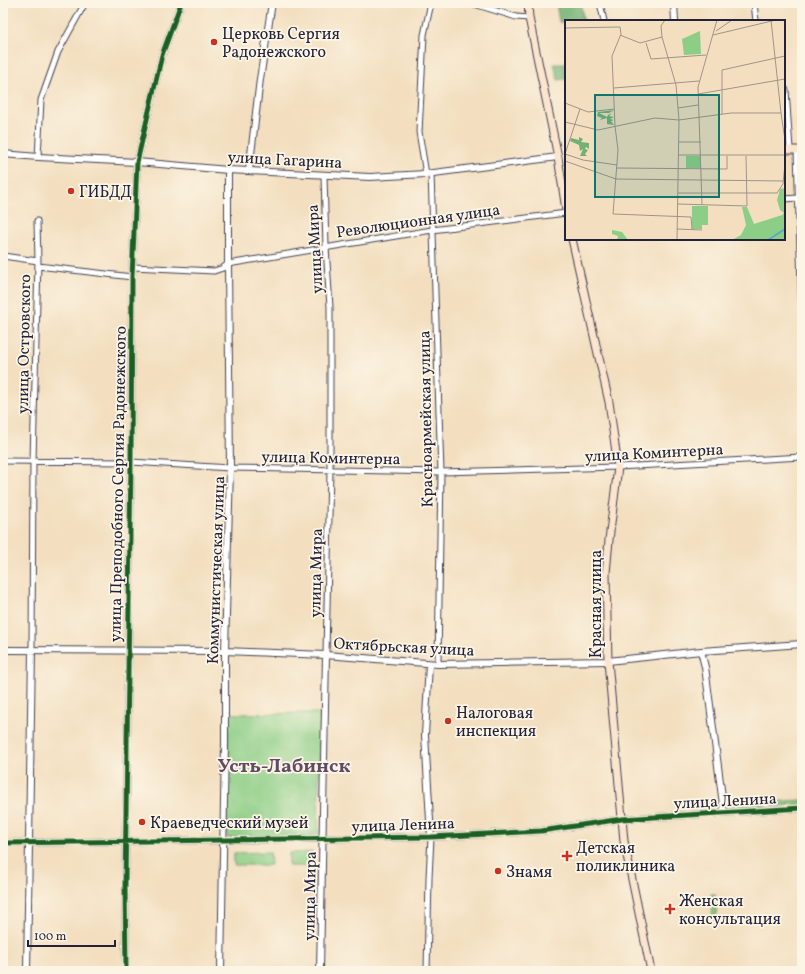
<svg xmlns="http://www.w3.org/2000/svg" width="805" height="974" font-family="Vollkorn,serif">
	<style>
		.green { fill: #8dce86; stroke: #587860 }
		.forest { fill: #72b173; stroke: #4a6a57 }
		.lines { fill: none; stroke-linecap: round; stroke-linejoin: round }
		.minor-casing { stroke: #413e4f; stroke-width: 7 }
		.tertiary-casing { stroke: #413e4f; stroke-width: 8 }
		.secondary-casing { stroke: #413e4f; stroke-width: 9 }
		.minor { stroke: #fff; stroke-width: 5 }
		.tertiary { stroke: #fff; stroke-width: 6 }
		.secondary { stroke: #fce5cf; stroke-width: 7 }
		.cycleway-casing { stroke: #fcf5e5; stroke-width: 8 }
		.cycleway { stroke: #1b5e20; stroke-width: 5 }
		.poi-dot { fill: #c8321e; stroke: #fcf5e5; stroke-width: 1.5 }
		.labels { text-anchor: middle; stroke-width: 3.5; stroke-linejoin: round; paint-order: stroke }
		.poi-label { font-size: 16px; fill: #22223b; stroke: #fcf5e5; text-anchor: start }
		.street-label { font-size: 16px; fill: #22223b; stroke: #fcf5e5 }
		.district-label { font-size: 20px; font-weight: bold; fill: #624a66; stroke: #fcf5e5 }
		.inset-river { fill: none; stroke: #57a9d2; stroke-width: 2 }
		.inset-road { fill: none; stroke: #9f938b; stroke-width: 1 }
		.view { fill: #0f766e; fill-opacity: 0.15; stroke: #0f766e; stroke-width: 2 }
		.inset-edge { fill: none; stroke: #22223b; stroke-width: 2 }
	</style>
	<rect width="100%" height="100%" fill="#fcf5e5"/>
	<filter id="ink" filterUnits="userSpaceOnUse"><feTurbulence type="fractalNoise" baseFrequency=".025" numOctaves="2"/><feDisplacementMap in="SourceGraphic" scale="8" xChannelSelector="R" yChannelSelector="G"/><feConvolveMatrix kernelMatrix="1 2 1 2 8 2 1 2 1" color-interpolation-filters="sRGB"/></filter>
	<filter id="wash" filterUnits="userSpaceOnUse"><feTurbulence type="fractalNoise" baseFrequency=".012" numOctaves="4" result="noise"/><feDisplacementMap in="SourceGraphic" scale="16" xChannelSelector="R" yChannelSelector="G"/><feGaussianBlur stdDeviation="0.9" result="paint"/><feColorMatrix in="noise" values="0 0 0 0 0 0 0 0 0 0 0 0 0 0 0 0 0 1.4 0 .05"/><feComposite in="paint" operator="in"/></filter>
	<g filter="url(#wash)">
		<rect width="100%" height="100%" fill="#f3dfc0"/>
		<!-- green -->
		<path class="green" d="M320,713l-2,122 -91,3 1,-124z
			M802,800v4l-29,2 -1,-4z
			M765,803v4l-32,3 -2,-1 -1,-3z
			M270,852l1,13h-37v-12z
			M313,852v14h-24v-13z
			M711,894h4l2,26h-4z"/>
		<!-- forest -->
		<path class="forest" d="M556,3h25l2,17 2,1h-19v7l-1,-5 -6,-1z
			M554,64h12v15l-8,1z"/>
	</g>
	<g filter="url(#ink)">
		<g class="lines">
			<defs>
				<path id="minor" d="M471,3l45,14 13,1
					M600,3l4,18
					M756,21l-2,-18h3
					M784,89l2,1 4,59
					M797,150l5,171
					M38,157l3,-57 17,-48 27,-49
					M431,173l10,299 -3,192
					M426,174l-7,-42 5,-97 7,-32
					M324,175l2,72 4,60v163l-4,185
					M784,199l14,-1
					M3,256l35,5
					M38,266l94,11
					M133,267l81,4 9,-3 5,-4 204,-34 134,-17
					M3,461l128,1 99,6 211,4 177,-5 184,-10
					M32,650l1,-189 5,-200 -1,-40
					M427,971l2,-93 2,-41"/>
				<path id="tertiary" d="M674,3l1,18
					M3,154l35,3 99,5 91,8 142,7 56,-3 132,-17
					M249,171l11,-92 12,-76
					M3,650l222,1 101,4 112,9 170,-3 93,-10 101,-7
					M701,651l4,16 19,145
					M429,664l-4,71 6,102
					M3,843l428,-6 110,-6 81,-12 180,-11
					M27,971l5,-321
					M126,971l-1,-87 6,-422 1,-185 5,-115 25,-107 19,-52
					M221,971l4,-228v-92l5,-183 -2,-204v-94
					M320,971l6,-316"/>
				<path id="secondary" d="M528,3l1,15 29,139 8,53
					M784,150h18
					M572,239l37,163 9,65 -9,73 -3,33 2,88 16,180 27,130"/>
			</defs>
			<!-- minor casing -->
			<use href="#minor" class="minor-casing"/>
			<!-- tertiary casing -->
			<use href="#tertiary" class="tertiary-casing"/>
			<!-- secondary casing -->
			<use href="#secondary" class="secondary-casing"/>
			<!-- minor -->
			<use href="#minor" class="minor"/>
			<!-- tertiary -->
			<use href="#tertiary" class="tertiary"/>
			<!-- secondary -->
			<use href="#secondary" class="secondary"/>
			<defs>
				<path id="cycleway" d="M3,843l428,-6 110,-6 81,-12 180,-11
					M126,971l-1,-87 6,-422 1,-185 5,-115 25,-107 19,-52"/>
			</defs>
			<!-- cycleway casing -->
			<use href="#cycleway" class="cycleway-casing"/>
			<!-- cycleway -->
			<use href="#cycleway" class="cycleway"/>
		</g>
	</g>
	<!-- markers -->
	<g class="poi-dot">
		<circle cx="214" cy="42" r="4"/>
		<circle cx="71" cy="191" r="4"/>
		<circle cx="448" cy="721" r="4"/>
		<circle cx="142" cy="822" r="4"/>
		<path d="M565 850h4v4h4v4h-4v4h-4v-4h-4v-4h4z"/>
		<circle cx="498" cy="871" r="4"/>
		<path d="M668 903h4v4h4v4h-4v4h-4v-4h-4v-4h4z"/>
	</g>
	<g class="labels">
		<!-- poi labels -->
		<g class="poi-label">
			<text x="222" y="39">Церковь Сергия<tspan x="222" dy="18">Радонежского</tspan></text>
			<text x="79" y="197">ГИБДД</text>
			<text x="456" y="718">Налоговая<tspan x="456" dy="18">инспекция</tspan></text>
			<text x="150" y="828">Краеведческий музей</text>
			<text x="576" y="853">Детская<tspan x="576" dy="18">поликлиника</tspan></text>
			<text x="506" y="877">Знамя</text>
			<text x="679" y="906">Женская<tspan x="679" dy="18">консультация</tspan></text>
		</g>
		<!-- street labels -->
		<g class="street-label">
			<text transform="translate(285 159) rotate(3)" y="6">улица Гагарина</text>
			<text transform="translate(418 220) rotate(-8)" y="6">Революционная улица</text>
			<text transform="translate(314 249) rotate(-93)" y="6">улица Мира</text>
			<text transform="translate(23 344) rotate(-89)" y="6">улица Островского</text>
			<text transform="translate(425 419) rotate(-91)" y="6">Красноармейская улица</text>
			<text transform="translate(654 452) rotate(-3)" y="6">улица Коминтерна</text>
			<text transform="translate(331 457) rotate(1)" y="6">улица Коминтерна</text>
			<text transform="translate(117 484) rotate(-89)" y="6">улица Преподобного Сергия Радонежского</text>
			<text transform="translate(215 570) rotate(-88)" y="6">Коммунистическая улица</text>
			<text transform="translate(315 573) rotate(-89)" y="6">улица Мира</text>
			<text transform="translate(595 604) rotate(-90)" y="6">Красная улица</text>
			<text transform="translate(404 646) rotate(3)" y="6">Октябрьская улица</text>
			<text transform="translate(725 800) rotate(-3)" y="6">улица Ленина</text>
			<text transform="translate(403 824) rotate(-2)" y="6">улица Ленина</text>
			<text transform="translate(309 896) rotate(-89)" y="6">улица Мира</text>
		</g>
		<!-- district labels -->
		<g class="district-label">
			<text x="284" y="772">Усть-Лабинск</text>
		</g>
	</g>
	<!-- overview -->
	<g transform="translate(565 20)">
		<rect width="220" height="220" fill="#f3dfc0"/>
		<path d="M135,11l1,23 -17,1 -2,-16zM121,136h15v12h-15zM220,168v52h-53l9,-5 5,-10 -4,-18h5l7,17 28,-9 2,-2 -4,-3 -3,-10 3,-11zM127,186h16v19h-6v4h-10zM47,210l10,2 6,8h-11l1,-4 -6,-2z" fill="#8dce86"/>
		<path d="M49,90l-5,3h-10l8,4 1,-2 4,-2 -3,3 5,1 -4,2 4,1 -3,1 3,4 -7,-1v-6l-7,2 2,-2 -5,-2 1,-4zM14,117l4,2 -2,3 8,1v6l-3,-2 -1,2 3,1 -3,4 2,2h-7l3,-7 -3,2 -1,-6 -9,-4 1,-3 8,2z" fill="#72b173"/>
		<path class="inset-river" d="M203,220l17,-11"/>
		<path class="inset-road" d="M100,0l-4,6 1,11 14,48 3,35 -2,120M206,0l10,93M0,8l55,-1M151,11l16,-11M55,15l20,8 22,-6M148,15l63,-15M81,23l5,16 55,-4M49,68l85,-7M133,74l87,-15M0,83l23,9 26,-3M113,88l20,-3M15,89l-15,45 18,6 34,5M157,94v-44l63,-14M0,102l33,8 57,-12 24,2 52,-7h50l4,27M50,106l3,24 -5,64 78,3 1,12M50,106l-3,-70 9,-22 -1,-7M114,122h22M113,135h107M0,141l51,18 167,2M52,148l110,1v-13M113,173h99l6,-9 2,-21M113,184l69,2 -1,-50M137,185l-4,-118 19,-67M112,209l25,1"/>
		<path class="view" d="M30,75h124v102h-124z"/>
		<rect width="220" height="220" class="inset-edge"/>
	</g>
	<!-- margin -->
	<rect width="805" height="974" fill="none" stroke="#fcf5e5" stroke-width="16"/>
	<!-- scale -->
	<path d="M28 940v6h87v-6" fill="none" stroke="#22223b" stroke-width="2"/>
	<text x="34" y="940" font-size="12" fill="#22223b" stroke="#fcf5e5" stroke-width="3" paint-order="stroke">100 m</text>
</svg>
